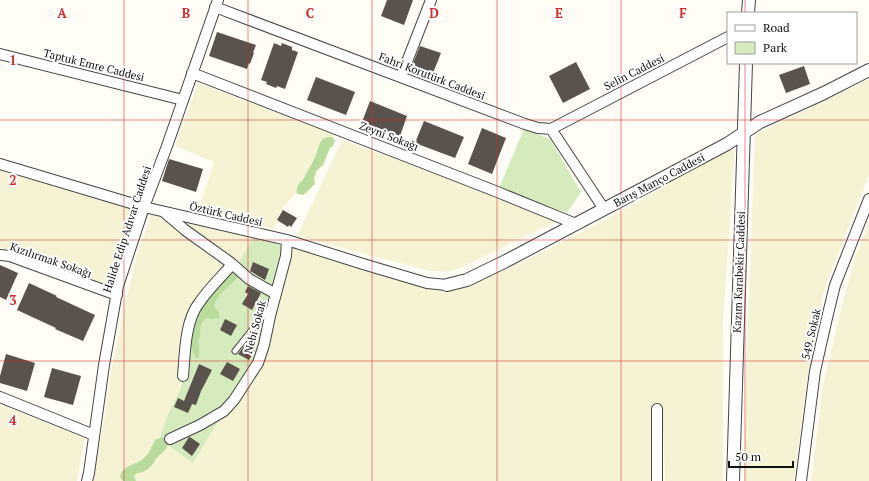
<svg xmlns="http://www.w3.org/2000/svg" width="869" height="481" font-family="'PT Serif',serif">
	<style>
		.farmland { fill: #f6f3d4 }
		.green { fill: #d5ebbd }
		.forest { fill: #b9dc9c }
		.building { fill: #5a524d }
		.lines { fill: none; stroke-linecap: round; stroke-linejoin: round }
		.service-casing { stroke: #444; stroke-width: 7 }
		.minor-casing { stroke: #444; stroke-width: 12 }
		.tertiary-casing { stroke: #444; stroke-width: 14 }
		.service { stroke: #fff; stroke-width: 5 }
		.minor { stroke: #fff; stroke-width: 10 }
		.tertiary { stroke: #fff; stroke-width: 12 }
		.grid { fill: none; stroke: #d62828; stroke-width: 1; stroke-opacity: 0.55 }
		.labels { text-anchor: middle; stroke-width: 4; stroke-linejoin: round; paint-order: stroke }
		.street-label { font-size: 11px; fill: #111; stroke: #fff }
		.grid-label { font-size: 13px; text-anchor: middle; font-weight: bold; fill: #d62828; stroke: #fff; stroke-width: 4; stroke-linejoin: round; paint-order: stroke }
	</style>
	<rect width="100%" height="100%" fill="#fffdf5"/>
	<!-- farmland -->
	<path class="farmland" d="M869,79v96l-41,105 -11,35 -9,58 -14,108h-50l3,-133 8,-213z
		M198,83l137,52 -27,59 -12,-1 -12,13 -11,23 -75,-18 16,-49 -39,-16z
		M342,140l219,79 -100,49 -14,4 -17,-1 -133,-35z
		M735,144l-12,179v158h-58l-3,-75 -9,-1 -1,76h-522l-2,-7 38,-30 27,19 28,-45 36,-43 9,-19 27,-112 156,46 21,-4 83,-39 76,-40z
		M0,170l133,39 -25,77 -108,-39z
		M152,214h5l34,23 35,28 -45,96 -1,29 -13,26 -7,21 -14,20 -19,10 -7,10 3,4h-31l11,-54 8,-56 16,-75 10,-42z
		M175,217l79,19 -16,28z
		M869,223v258h-58l12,-96 19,-80 14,-50z
		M0,405l85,33 -8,43h-77z"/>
	<!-- green -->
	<path class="green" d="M524,129l26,10 31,53 -14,21 -68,-25z
		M254,236l26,9 3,6 -24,96 -11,26 -55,90 -27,-19 -6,-7 7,-21 13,-26 22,-80 30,-36z"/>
	<!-- forest -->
	<path class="forest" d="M332,137l3,3 -2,6 -3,2 -7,17 -7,6 -2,7 1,6 -12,11 -6,-1c-1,-5 1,-11 6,-14 3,-8 9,-15 12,-23 3,-5 3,-14 8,-18 2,-2 6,-2 9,-2z
		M233,270l3,3 2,4c-7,9 -22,18 -24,29l5,7v5l-7,1 -5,-1c-11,7 -4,16 -9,24l1,4v11l-3,2 -6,-14 -1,-6 11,-32z
		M162,437c2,2 6,3 6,7 0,5 -9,11 -12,15 -3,4 -4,7 -8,10 -5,4 -11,3 -14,7l2,5h-13l-3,-4c2,-13 18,-12 25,-20 4,-3 8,-13 10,-17z"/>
	<!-- building -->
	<path class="building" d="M387,0h26l-9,25 -23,-9z
		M217,32l39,13 -3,8h1l-4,11 -1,-1 -2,6 -38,-13z
		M274,43l7,3 1,-3 10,4v3l6,2 -13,37 -8,-3 -1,2 -10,-4 1,-2 -6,-2z
		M420,46l21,7 -8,20 -21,-7z
		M576,62l14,27 -27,14 -14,-27z
		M804,66l6,18 -24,9 -7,-18z
		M316,77l39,15 -9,23 -39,-15z
		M370,101l37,15 -7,20 -38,-14z
		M424,121l40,16 -9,21 -40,-15z
		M482,128l24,10 -14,36 -24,-10z
		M169,159l34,10 -7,23 -34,-11z
		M283,210l14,8 -6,9 -2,-2 -1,2 -11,-7z
		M253,262l16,7 -4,11 -15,-9z
		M0,265l18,8 -12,27 -6,-3z
		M29,283l28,13 -1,1 39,18 -12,26 -28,-12 1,-1 -39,-18z
		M248,286l13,7 -9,17 -10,-6 6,-10 -3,-2z
		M225,319l12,6 -6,11 -11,-6z
		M246,344l9,6 -6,10 -11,-6z
		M6,354l29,9 -8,28 -27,-8v-7z
		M227,362l13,7 -7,12 -13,-7z
		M199,364l13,6 -11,21 -5,14 -4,-1 -4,9 -14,-6 4,-9 6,3z
		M52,368l29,8 -8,29 -29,-8z
		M189,437h1l10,7 -8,12 -10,-8z"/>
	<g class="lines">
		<defs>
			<path id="service" d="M235,351l34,-42"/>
			<path id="minor" d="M215,7l310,117 13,4 13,1 53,80
				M0,54l183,46
				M192,73l303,118 81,33
				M401,77l30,-77
				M551,129l177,-92
				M0,164l144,43 143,33 76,24 64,19 20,2
				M165,213l20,17 46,33 -1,3 -2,3c-10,11 -21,22 -29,34 -14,18 -14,50 -16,73
				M0,255l10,1 107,39
				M231,263l18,16 27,15
				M0,397l94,38
				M170,439l30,-14 24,-14 10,-11 24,-37 6,-18 6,-29 16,-60 1,-16
				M87,481l2,-8 15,-108 14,-79 26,-79 23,-61 51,-146
				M657,481v-72
				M801,481l14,-110 12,-53 8,-33 34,-86"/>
			<path id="tertiary" d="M748,13l1,-13
				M447,285l20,-5 39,-19 221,-117 33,-22 64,-29 45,-23
				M733,481l13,-418"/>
		</defs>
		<!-- service casing -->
		<use href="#service" class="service-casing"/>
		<!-- minor casing -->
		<use href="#minor" class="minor-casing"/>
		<!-- tertiary casing -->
		<use href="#tertiary" class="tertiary-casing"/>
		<!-- service -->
		<use href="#service" class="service"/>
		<!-- minor -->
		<use href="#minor" class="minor"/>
		<!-- tertiary -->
		<use href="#tertiary" class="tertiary"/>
	</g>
	<!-- grid -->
	<path class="grid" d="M124,0v481M248,0v481M372,0v481M497,0v481M621,0v481M745,0v13M745,63v418M0,120h869M0,240h869M0,361h869"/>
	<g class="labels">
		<!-- street labels -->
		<g class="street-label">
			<text transform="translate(94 65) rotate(14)" y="4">Taptuk Emre Caddesi</text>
			<text transform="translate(634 72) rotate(-27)" y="4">Selin Caddesi</text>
			<text transform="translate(432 76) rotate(21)" y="4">Fahri Korutürk Caddesi</text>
			<text transform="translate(389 136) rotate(21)" y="4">Zeyni Sokağı</text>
			<text transform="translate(659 180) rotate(-28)" y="4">Barış Manço Caddesi</text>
			<text transform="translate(226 214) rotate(13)" y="4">Öztürk Caddesi</text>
			<text transform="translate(127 229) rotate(-72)" y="4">Halide Edip Adıvar Caddesi</text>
			<text transform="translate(51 260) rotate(19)" y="4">Kızılırmak Sokağı</text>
			<text transform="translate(739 272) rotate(-88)" y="4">Kazım Karabekir Caddesi</text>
			<text transform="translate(255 327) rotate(-75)" y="4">Nebi Sokak</text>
			<text transform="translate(811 334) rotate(-77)" y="4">549. Sokak</text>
		</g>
	</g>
	<g class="grid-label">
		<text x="62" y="18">A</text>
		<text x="186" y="18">B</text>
		<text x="310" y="18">C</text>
		<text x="434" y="18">D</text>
		<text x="559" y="18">E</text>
		<text x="683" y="18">F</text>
		<text x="13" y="65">1</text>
		<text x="13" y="185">2</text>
		<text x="13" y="305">3</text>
		<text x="13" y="425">4</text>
	</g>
	<!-- legend -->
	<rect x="727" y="12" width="130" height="52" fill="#ffffff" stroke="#a0a0a0"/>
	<rect x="735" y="25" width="20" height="6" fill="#ffffff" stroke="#a0a0a0"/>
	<text x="763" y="32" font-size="12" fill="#111111">Road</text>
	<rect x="735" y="42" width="20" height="12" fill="#d5ebbd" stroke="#a0a0a0"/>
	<text x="763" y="52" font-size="12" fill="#111111">Park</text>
	<!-- scale -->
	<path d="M729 461v6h64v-6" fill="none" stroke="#111111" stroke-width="2"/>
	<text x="735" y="461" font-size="12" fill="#111111" stroke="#ffffff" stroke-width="3" paint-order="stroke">50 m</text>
</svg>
